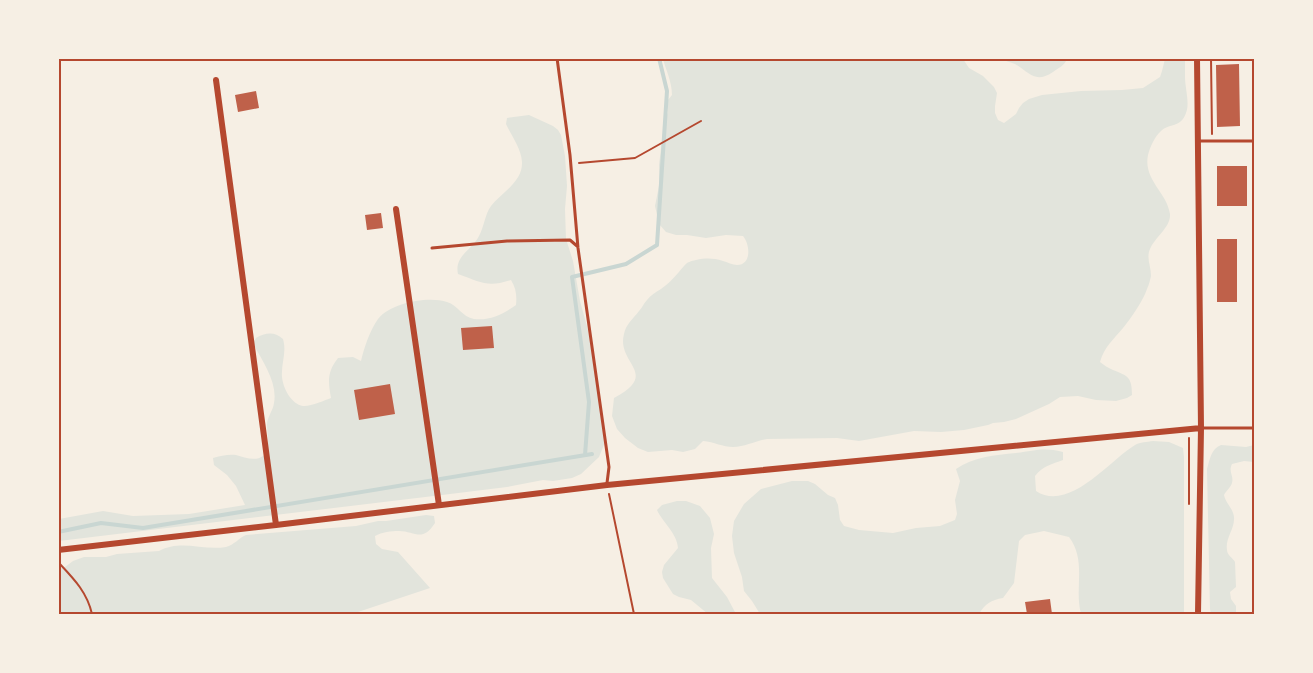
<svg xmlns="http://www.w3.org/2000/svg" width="1313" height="673" font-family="'Work Sans',sans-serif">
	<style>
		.green { fill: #e2e4dc }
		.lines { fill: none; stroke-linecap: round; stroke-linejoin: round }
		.stream { stroke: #c9d6d2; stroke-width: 4 }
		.building { fill: #bf614a }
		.path { stroke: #b5482f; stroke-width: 2 }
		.service { stroke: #b5482f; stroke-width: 3 }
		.minor { stroke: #b5482f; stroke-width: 6 }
		.neatline { fill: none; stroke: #b5482f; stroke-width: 2 }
	</style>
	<rect width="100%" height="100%" fill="#f6efe4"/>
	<!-- green -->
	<path class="green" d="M663,59h300l6,9 14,8 11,11 3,6 -2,13v7l3,7 6,3 12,-9 3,-6 4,-5 6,-4 13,-4 39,-4 41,-1 21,-2 17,-11 2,-6 3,-12h20c0,6 0,12 0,18 0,11 5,26 1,36 -5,15 -17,10 -25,18 -6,5 -11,16 -13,24 -5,25 19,37 22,59 1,13 -15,23 -20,35 -4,9 1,17 1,27 -1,4 -2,9 -4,13 -4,12 -16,29 -24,39 -9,11 -19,19 -23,34 4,3 8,6 13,8 15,6 19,7 19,25l-5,3 -11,3 -20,-1 -18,-4 -18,1 -11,7 -33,15 -12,3 -11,1 -5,2 -24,5 -23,2 -27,-1 -55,10 -22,-3 -70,1c-12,2 -22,8 -34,8 -10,0 -19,-5 -30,-6l-8,8 -12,3 -11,-2 -24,2 -10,-4 -13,-10 -8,-9 -5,-13 2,-18c47,-25 2,-34 10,-64 2,-10 9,-15 15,-23 3,-3 5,-8 8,-11 4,-5 9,-8 14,-11 9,-6 16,-15 23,-23 3,-4 7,-5 12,-6 10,-2 17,-2 27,1 4,1 10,4 14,4 15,0 13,-21 6,-29l-17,-1 -20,3 -19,-3h-11l-10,-3 -7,-8 -4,-18 4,-20v-21l5,-41 4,-12v-12l4,-5c0,-13 -6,-25 -9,-36z
		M1001,59h66c-3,7 -7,8 -14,13 -18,12 -23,1 -38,-8 -5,-2 -10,-3 -14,-5z
		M529,115l24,11 5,4 3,5 4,21 2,30 -2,23 1,30 7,22 7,40 8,29 9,54 8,58 -6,15 -18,17 -9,4 -19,3 -10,-1 -36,7 -65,8 -383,46v-22l44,-8 30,5 56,-2 56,-9 -9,-19 -9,-11 -13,-10 -1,-7c7,-2 16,-4 23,-3 8,2 19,7 27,1 8,-6 4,-22 4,-31 0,-8 6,-14 7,-22 4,-21 -12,-42 -21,-60l3,-5c9,-5 18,-7 27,1 4,14 -2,24 -1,38 1,11 9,27 21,29 7,1 22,-6 28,-8 -3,-17 -4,-26 7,-40l15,-1 8,4c3,-13 9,-31 17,-42 13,-16 50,-23 69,-17 11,3 15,15 27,17 16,2 29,-5 42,-14 1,-9 0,-17 -5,-25 -24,8 -30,2 -53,-6 -4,-18 14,-24 21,-38 5,-9 6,-22 12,-30 10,-13 32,-24 31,-44 -1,-14 -10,-25 -16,-38l1,-6z
		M1153,441l16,1 14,6 1,9v157h-103c-7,-26 6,-53 -12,-77l-25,-6 -19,4 -6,6 -5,42 -11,15c-12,2 -18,6 -24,16h-219l-8,-13 -8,-10 -2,-14 -8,-24 -2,-17 2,-15 10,-17 17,-15 31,-8h16l7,3 13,11 7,3 3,7 2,15 4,6 15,4 34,3 23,-5 24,-2 15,-6 2,-6 -2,-14 5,-19 -4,-12c17,-12 39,-14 60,-16 19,-2 27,-6 47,-1v8c-11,4 -20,6 -28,16l1,15c33,22 74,-31 99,-46 5,-3 12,-3 18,-4z
		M1221,445l25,2 8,-2v17l-10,-1 -12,3c-4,8 2,11 0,19 -1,4 -6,8 -8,12 2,9 9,13 10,22 1,12 -9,21 -7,33 0,5 6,8 8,12l1,25 -6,5 1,7 5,7v8h-25l-1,-5 -3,-140c3,-10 4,-20 14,-24z
		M677,501h9l14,5 10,12 4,16 -3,14 1,30 15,19 9,17h-28l-17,-14 -12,-3 -6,-3 -10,-16 -1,-6 2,-7 14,-17c-1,-15 -15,-25 -21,-38l5,-5z
		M426,515l8,1 1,7c-13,20 -20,8 -36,8 -8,0 -17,1 -24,5l1,8 6,5 16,3 32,36 -78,26h-293l-1,-45 7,-2 8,-6 11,-4h22l11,-3 42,-3c22,-12 44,0 67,-4 8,-2 13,-9 20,-12l110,-9 22,-5h8z"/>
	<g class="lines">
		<!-- stream -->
		<path class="stream" d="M585,455l4,-53 -17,-125 54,-13 31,-19 10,-154 -8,-33
			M58,532l43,-9 42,5 449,-74"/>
	</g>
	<!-- building -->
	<path class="building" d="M1239,64l1,62 -23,1 -1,-62z
		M256,91l3,17 -21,4 -3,-17z
		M1217,166h30v40h-30z
		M381,213l2,15 -16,2 -2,-15z
		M1217,239h20v63h-20z
		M492,326l2,22 -31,2 -2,-22z
		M390,384l5,30 -36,6 -5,-30z
		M1050,599l2,15h-25l-2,-12z"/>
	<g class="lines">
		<!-- path -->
		<path class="path" d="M1211,58l1,76
			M579,163l56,-5 66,-37
			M1189,438v66
			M609,494l25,120
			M58,562c16,17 29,30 34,52"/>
		<!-- service -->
		<path class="service" d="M557,58l13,97 8,93 31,219 -2,16
			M1199,141h55
			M432,248l75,-7 63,-1 7,6
			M1203,428h51"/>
		<!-- minor -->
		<path class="minor" d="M1197,58l4,370 -3,186
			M216,80l60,445
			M396,209l43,296
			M58,550l218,-25 331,-40 594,-57"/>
	</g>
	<!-- border -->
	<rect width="1313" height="673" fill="none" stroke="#f6efe4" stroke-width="120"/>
	<rect x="60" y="60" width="1193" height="553" class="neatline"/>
</svg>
